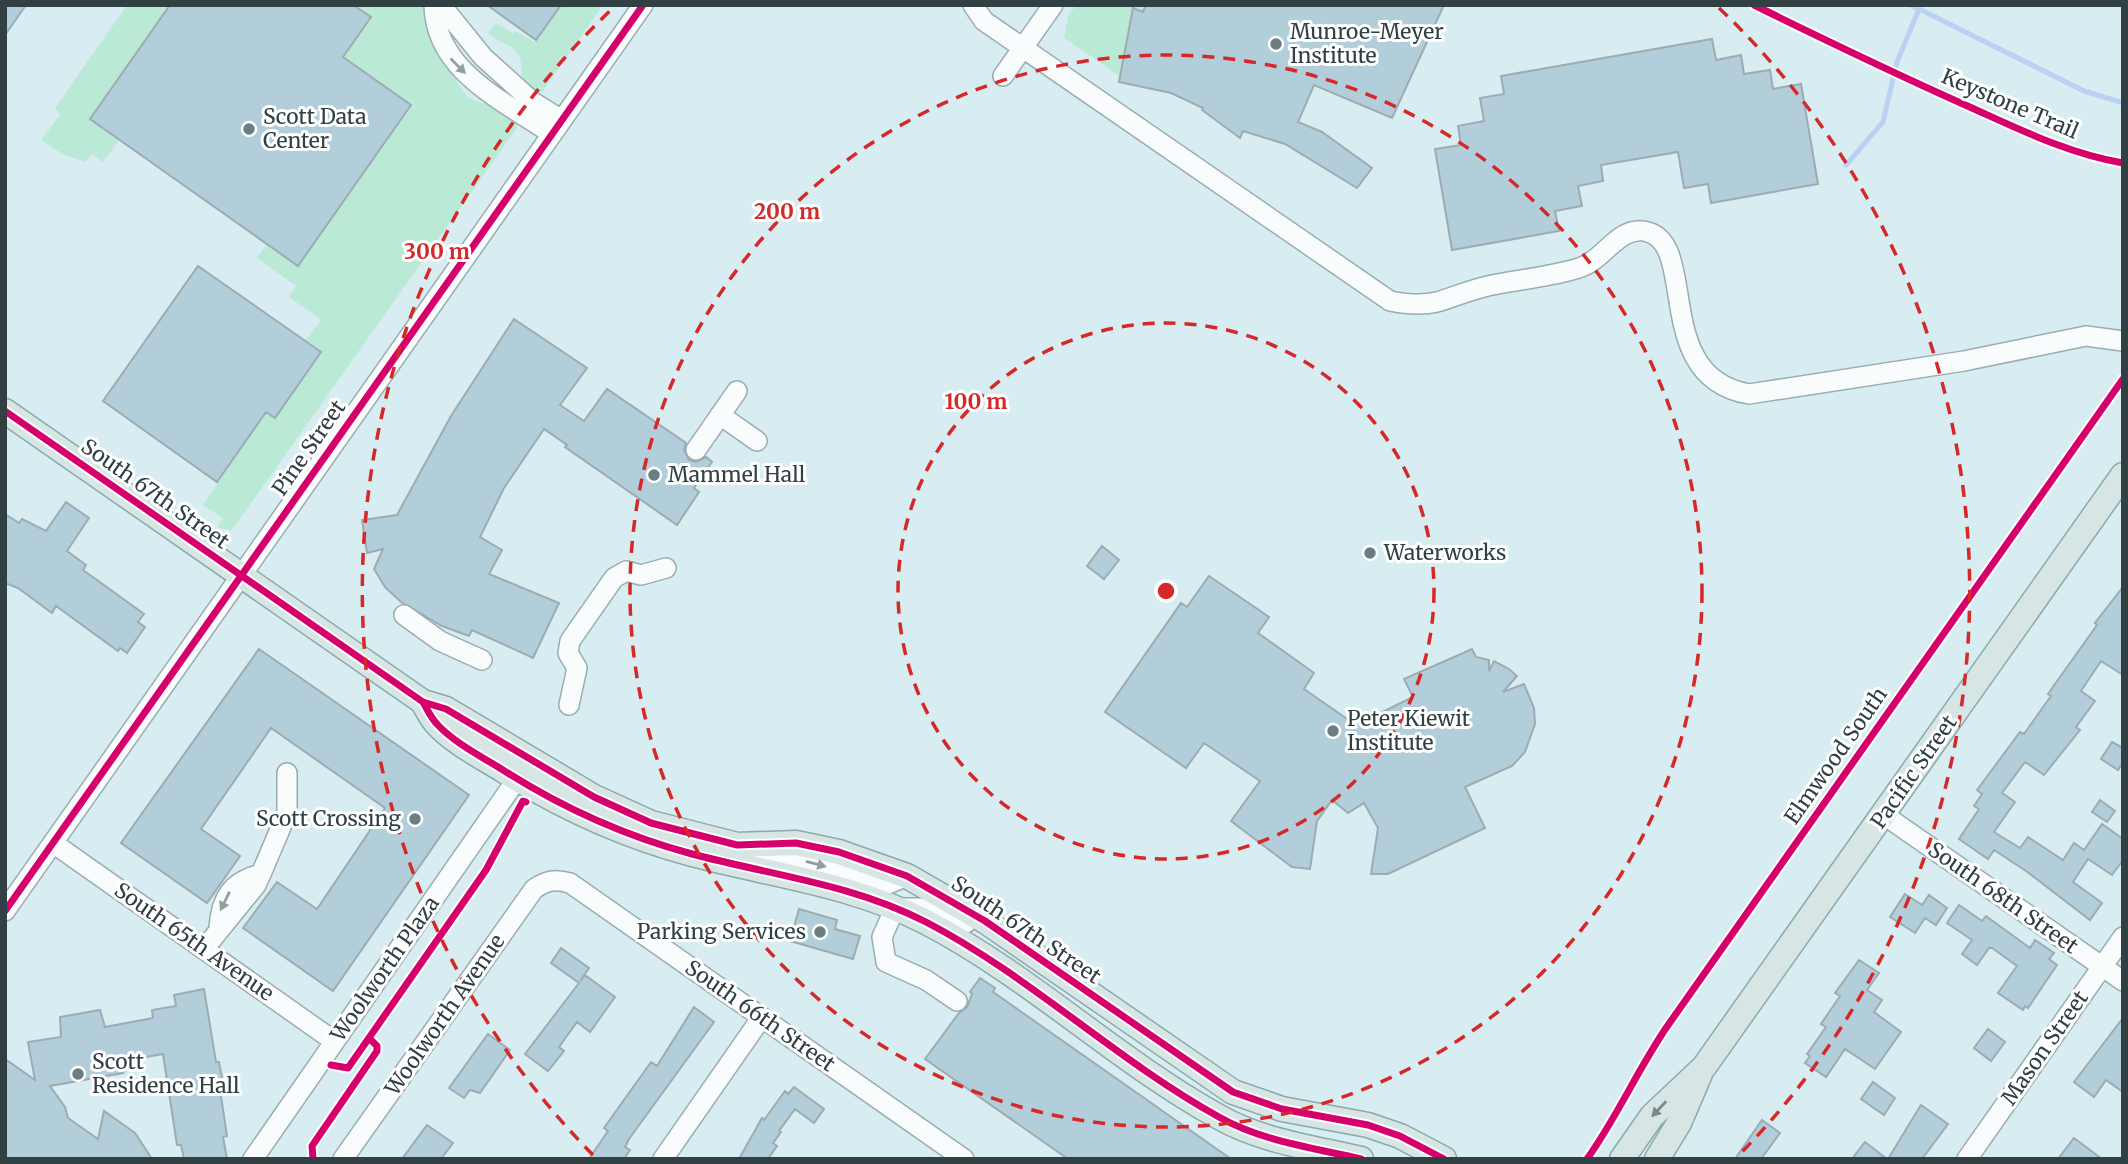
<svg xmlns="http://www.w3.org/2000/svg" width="2128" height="1164" font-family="Merriweather,serif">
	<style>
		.green { fill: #baead6 }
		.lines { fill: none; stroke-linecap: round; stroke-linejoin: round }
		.stream { stroke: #bad1f3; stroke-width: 5 }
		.building { fill: #b2cedb; stroke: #9dacb1; stroke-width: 2 }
		.minor-casing { stroke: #9bacb0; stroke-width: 22 }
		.major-casing { stroke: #8aaaaa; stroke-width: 27 }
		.minor { stroke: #f9fcfd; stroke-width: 19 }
		.major { stroke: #d7e5e5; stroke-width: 24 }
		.cycleway-casing { stroke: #fff; stroke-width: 11 }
		.cycleway { stroke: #d6006c; stroke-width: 7 }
		.oneway { fill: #949ea0 }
		.oneway2 { fill: #7b8a8c }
		.ring { fill: none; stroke: #d62828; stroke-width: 3.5; stroke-dasharray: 12 9 }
		.poi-dot { fill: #6a7d80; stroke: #fff; stroke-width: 2.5 }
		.labels { text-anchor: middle; stroke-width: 6; stroke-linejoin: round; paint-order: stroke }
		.poi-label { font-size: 21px; fill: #304043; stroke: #fff; text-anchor: start }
		.street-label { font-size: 21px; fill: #304043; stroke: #fff }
		.centre { fill: #d62828; stroke: #fff; stroke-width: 3.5 }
		.ring-label { font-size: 21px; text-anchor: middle; font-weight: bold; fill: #d62828; stroke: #fff; stroke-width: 6; stroke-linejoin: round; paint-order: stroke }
	</style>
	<rect width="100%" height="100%" fill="#d7edf1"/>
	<!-- green -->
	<path class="green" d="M127,5h43l-80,114 29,21 -16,22 -11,-8 -7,8 -23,-8 -21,-14 19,-25 -5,-7z
		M353,5h72c8,19 29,80 42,91 17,15 47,2 50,32l-285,402 -15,-2 6,-10 -20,-13 63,-93 9,6 46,-66 -16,-11 16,-21 -32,-23 7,-11 -39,-28 10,-14 31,21 113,-160 -68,-48 27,-39z
		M561,5h42l-60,86 -5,1 -16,-12c1,-39 -13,-29 -34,-47l8,-10 17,10 2,-2 20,11z
		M1076,5h70l-3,7 -10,-4 -13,68 -56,-38 4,-22z"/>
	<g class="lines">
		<!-- stream -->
		<path class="stream" d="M1911,5l173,86 39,12
			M1846,165l37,-43 14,-60 22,-53"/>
	</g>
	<!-- building -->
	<path class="building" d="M5,5h21l-21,30z
		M170,5h183l18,12 -28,40 68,48 -113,161 -208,-147z
		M487,5h74l-25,35z
		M1146,5h298l-52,113 -78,-33 -16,37 24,10 50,36 -15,20 -72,-44 -42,-13 -3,7 -38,-28 1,-2 -32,-15 -52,-11 14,-74 10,4z
		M1712,39l4,21 25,-5 3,19 26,-4 3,19 28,-5 17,100 -107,19 -3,-19 -24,4 -6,-36 -77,13 2,16 -25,5 4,20 -27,5 4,20 -107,19 -17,-101 26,-4 -3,-19 26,-5 -4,-23 24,-4 -3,-18z
		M198,266l123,86 -46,66 -9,-6 -49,70 -114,-81z
		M514,319l73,49 -27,37 24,16 23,-32 79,54 -2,7 5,10 7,2 10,-5 6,5 -18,26 5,4 -22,33 -112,-78 2,-2 -23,-16 -40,59 -24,49 22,13 -13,24 70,29 -26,55 -61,-28 -3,6 -27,-10 -41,-24 -16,-15 -11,-18 9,-20 -16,4 -5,-33 35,-5 54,-99z
		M66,502l23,16 -22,33 19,14 -3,5 61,44 -6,8 7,5 -18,26 -7,-5 -2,3 -62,-45 -4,7 -34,-25 -13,-5v-69l14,9 3,-4 24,12z
		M1102,546l17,14 -15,19 -17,-13z
		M1209,576l60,41 -11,16 56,40 -10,16 52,36 57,-28 -9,-18 68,-30 4,8 13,3v11l5,-10 15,8 8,7 -14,16 21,-8 10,24 1,16 -10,28 -13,14 -47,21 20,41 -97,46h-17l7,-46 -14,-25 -16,10 -16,-13 -15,21 -7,48 -18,-2 -61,-46 29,-40 -56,-38 -18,25 -81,-56 76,-109 6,4z
		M2123,587v88l-22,-14 -20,30 14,10 -19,26 4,3 -36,45 -19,-13 -23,31 13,9 -21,30 26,16 8,-11 35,23 11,-17 10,7 18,-26 21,15v21l-11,15 -24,-16 -15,23 29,21 -12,17 -64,-49 -32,-21 -6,9 -29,-20 20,-30 -5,-3 8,-12 -5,-4 43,-58 4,2 27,-38 -3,-2 49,-69 -2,-2z
		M259,649l210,146 -136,196 -90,-63 34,-46 40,27 68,-101 -114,-80 -70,101 39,27 -33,47 -86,-60z
		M2112,742l11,6v14l-5,8 -17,-11z
		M2100,800l15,11 -8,11 -15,-10z
		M1905,894l17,11 7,-10 18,13 -11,17 -11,-7 -10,15 -25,-16z
		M1959,905l23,16 4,-5 44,32 5,-8 19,13 -5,6 8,6 -29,43 -3,-2 -2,4 -25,-17 19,-27 -25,-18h-3l-12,17 -15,-11 10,-14 -25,-17z
		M799,909l38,11 -2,9 25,7 -7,23 -63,-18z
		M561,948l28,20 -9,13 5,-6 30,22 -25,35 -13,-10 -18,25 5,4 -16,20 -23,-17 54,-71 -28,-20z
		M1859,960l20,13 -12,17 15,10 -8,12 27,20 -26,37 -30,-20 -19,28 -21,-14 5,-7 -3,-2 19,-27 -5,-3 19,-28 -5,-3z
		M980,978l15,10 -2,4 238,167h-163l-143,-100 34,-46 8,-6 5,-13 -2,-2z
		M204,989l12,73h3l4,21h-4l8,53 -4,1 4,22h-43l-3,-14h-4l-14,-91 -29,5 -11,14 -73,13 15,21 3,11 30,21 6,-28 31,22 17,26h-147v-100l30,21 -7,-38 33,-5 -1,-20 40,-7 5,17 48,-9 -1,-8 24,-4 -2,-11z
		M694,1007l20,15 -85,117 -4,8 5,3 -6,9h-35l19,-28 -4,-3 47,-66 6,4z
		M2123,1018v74l-17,-12 -12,17 -20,-15z
		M1988,1029l17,13 -14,19 -17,-13z
		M488,1034l22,16 -30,43 -10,-3 -6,8 -15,-10z
		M1873,1082l22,16 -11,17 -23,-16z
		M794,1087l30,22 -10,14 -19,-14 -16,22 2,1 -8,11 4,3 -9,13h-29l23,-41 2,2 21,-29 3,3z
		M1921,1105l27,19 -26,35h-34z
		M1762,1120l18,13 -19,26h-26z
		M427,1125l26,18 -12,16h-39z
		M2074,1138l28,21h-44z
		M1865,1142l22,17h-35z"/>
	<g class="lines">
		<defs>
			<path id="minor" d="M434,5c1,66 70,96 118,129
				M441,5l42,52 50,45 29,18
				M973,5l11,16 406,280c15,3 31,5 47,1 17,-5 33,-12 51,-16 21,-5 82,-12 98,-21 19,-9 34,-38 58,-34 57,9 5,146 105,163l215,-33 122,-25 37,5
				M1003,76l50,-71
				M720,415l37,26
				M696,450l41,-59
				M404,615l36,26 42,19
				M569,705l8,-37 -9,-15 2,-12 44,-63 12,-7 15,4 25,-7
				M1884,815l239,166
				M53,843l281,198
				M750,866l23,-10 34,5 81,23 19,-8
				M261,874l26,-61v-40
				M5,911l638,-906
				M204,949l52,-64 5,-11c-29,7 -40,24 -42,53
				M957,1001l-31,-21 -40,-18 -4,-25 13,-29h42l29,15
				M253,1159l264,-380
				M343,1159l191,-270c13,-9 21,-10 36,-6l394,276
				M663,1159l99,-142
				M1967,1159l156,-222"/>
			<path id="major" d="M5,411l418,291 23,7 148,88 57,26 86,22 59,-2 43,9 68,24 78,45 248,171 49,17 86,16 32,11 44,23
				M423,702c4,7 8,16 14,22 16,18 45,33 66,46 58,37 122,66 189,84 79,21 160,30 234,68 104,54 190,138 293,195 42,24 95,31 142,42
				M1622,1159l30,-43 52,-49 419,-592
				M1657,1159l22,-36 21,-49"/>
		</defs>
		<!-- minor casing -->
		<use href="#minor" class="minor-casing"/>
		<!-- major casing -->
		<use href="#major" class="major-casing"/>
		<!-- minor -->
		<use href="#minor" class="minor"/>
		<!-- major -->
		<use href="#major" class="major"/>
		<defs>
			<path id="cycleway" d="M1754,5c69,34 138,67 209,99 52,23 102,49 160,59
				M5,411l418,291 23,7 148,88 57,26 86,22 59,-2 43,9 68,24 78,45 248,171 49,17 86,16 32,11 44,23
				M423,702c4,7 8,16 14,22 16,18 45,33 66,46 58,37 122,66 189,84 79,21 160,30 234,68 104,54 190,138 293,195 42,24 95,31 142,42
				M5,911l638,-906
				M331,1065l17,3 138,-198 37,-69 3,1
				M313,1159l-1,-13 65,-95v-5l-8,-8
				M1587,1159c30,-42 50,-88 79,-131l457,-649"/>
		</defs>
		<!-- cycleway casing -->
		<use href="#cycleway" class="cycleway-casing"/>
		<!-- cycleway -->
		<use href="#cycleway" class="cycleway"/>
	</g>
	<!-- one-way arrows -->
	<defs><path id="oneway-solid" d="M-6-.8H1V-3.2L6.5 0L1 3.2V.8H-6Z" transform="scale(1.75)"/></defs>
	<g class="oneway">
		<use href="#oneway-solid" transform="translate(458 66) rotate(45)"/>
		<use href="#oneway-solid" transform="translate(816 864) rotate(15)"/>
		<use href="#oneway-solid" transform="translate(225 901) rotate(116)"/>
	</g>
	<use class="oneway2" href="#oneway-solid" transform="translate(1659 1109) rotate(133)"/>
	<!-- distance rings -->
	<g class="ring">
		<circle cx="1166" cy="591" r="268"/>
		<circle cx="1166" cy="591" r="536"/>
		<path d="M593 1155A804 804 0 0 1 613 8M1719 8A804 804 0 0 1 1739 1155"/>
	</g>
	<!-- markers -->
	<g class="poi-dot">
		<circle cx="1276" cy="44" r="7"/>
		<circle cx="249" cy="129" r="7"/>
		<circle cx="654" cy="475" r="7"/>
		<circle cx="1370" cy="553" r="7"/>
		<circle cx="1333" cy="731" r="7"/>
		<circle cx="415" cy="819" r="7"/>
		<circle cx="820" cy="932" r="7"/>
		<circle cx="78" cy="1074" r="7"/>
	</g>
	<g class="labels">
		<!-- poi labels -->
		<g class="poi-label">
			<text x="1290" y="39">Munroe-Meyer<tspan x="1290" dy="24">Institute</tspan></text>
			<text x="263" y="124">Scott Data<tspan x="263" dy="24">Center</tspan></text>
			<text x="668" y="482">Mammel Hall</text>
			<text x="1384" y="560">Waterworks</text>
			<text x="1347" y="726">Peter Kiewit<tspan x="1347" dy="24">Institute</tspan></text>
			<text x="401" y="826" text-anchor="end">Scott Crossing</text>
			<text x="806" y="939" text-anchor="end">Parking Services</text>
			<text x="92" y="1069">Scott<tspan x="92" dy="24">Residence Hall</tspan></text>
		</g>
		<!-- street labels -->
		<g class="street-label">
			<text transform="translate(2010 104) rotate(23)" y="7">Keystone Trail</text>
			<text transform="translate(309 448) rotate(-55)" y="7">Pine Street</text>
			<text transform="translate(155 494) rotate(35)" y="7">South 67th Street</text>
			<text transform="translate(1836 756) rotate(-55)" y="7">Elmwood South</text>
			<text transform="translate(1914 772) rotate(-55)" y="7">Pacific Street</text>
			<text transform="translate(2003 898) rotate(35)" y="7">South 68th Street</text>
			<text transform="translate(1026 930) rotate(34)" y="7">South 67th Street</text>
			<text transform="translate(194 942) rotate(35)" y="7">South 65th Avenue</text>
			<text transform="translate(385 969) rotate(-55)" y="7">Woolworth Plaza</text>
			<text transform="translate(445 1015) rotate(-55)" y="7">Woolworth Avenue</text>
			<text transform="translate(760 1016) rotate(35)" y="7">South 66th Street</text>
			<text transform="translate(2045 1048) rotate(-55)" y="7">Mason Street</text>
		</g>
	</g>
	<circle cx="1166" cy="591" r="10" class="centre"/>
	<g class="ring-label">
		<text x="787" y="219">200 m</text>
		<text x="437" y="259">300 m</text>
		<text x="976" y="409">100 m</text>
	</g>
	<!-- border -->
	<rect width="2128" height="1164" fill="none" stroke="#304043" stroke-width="14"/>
</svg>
